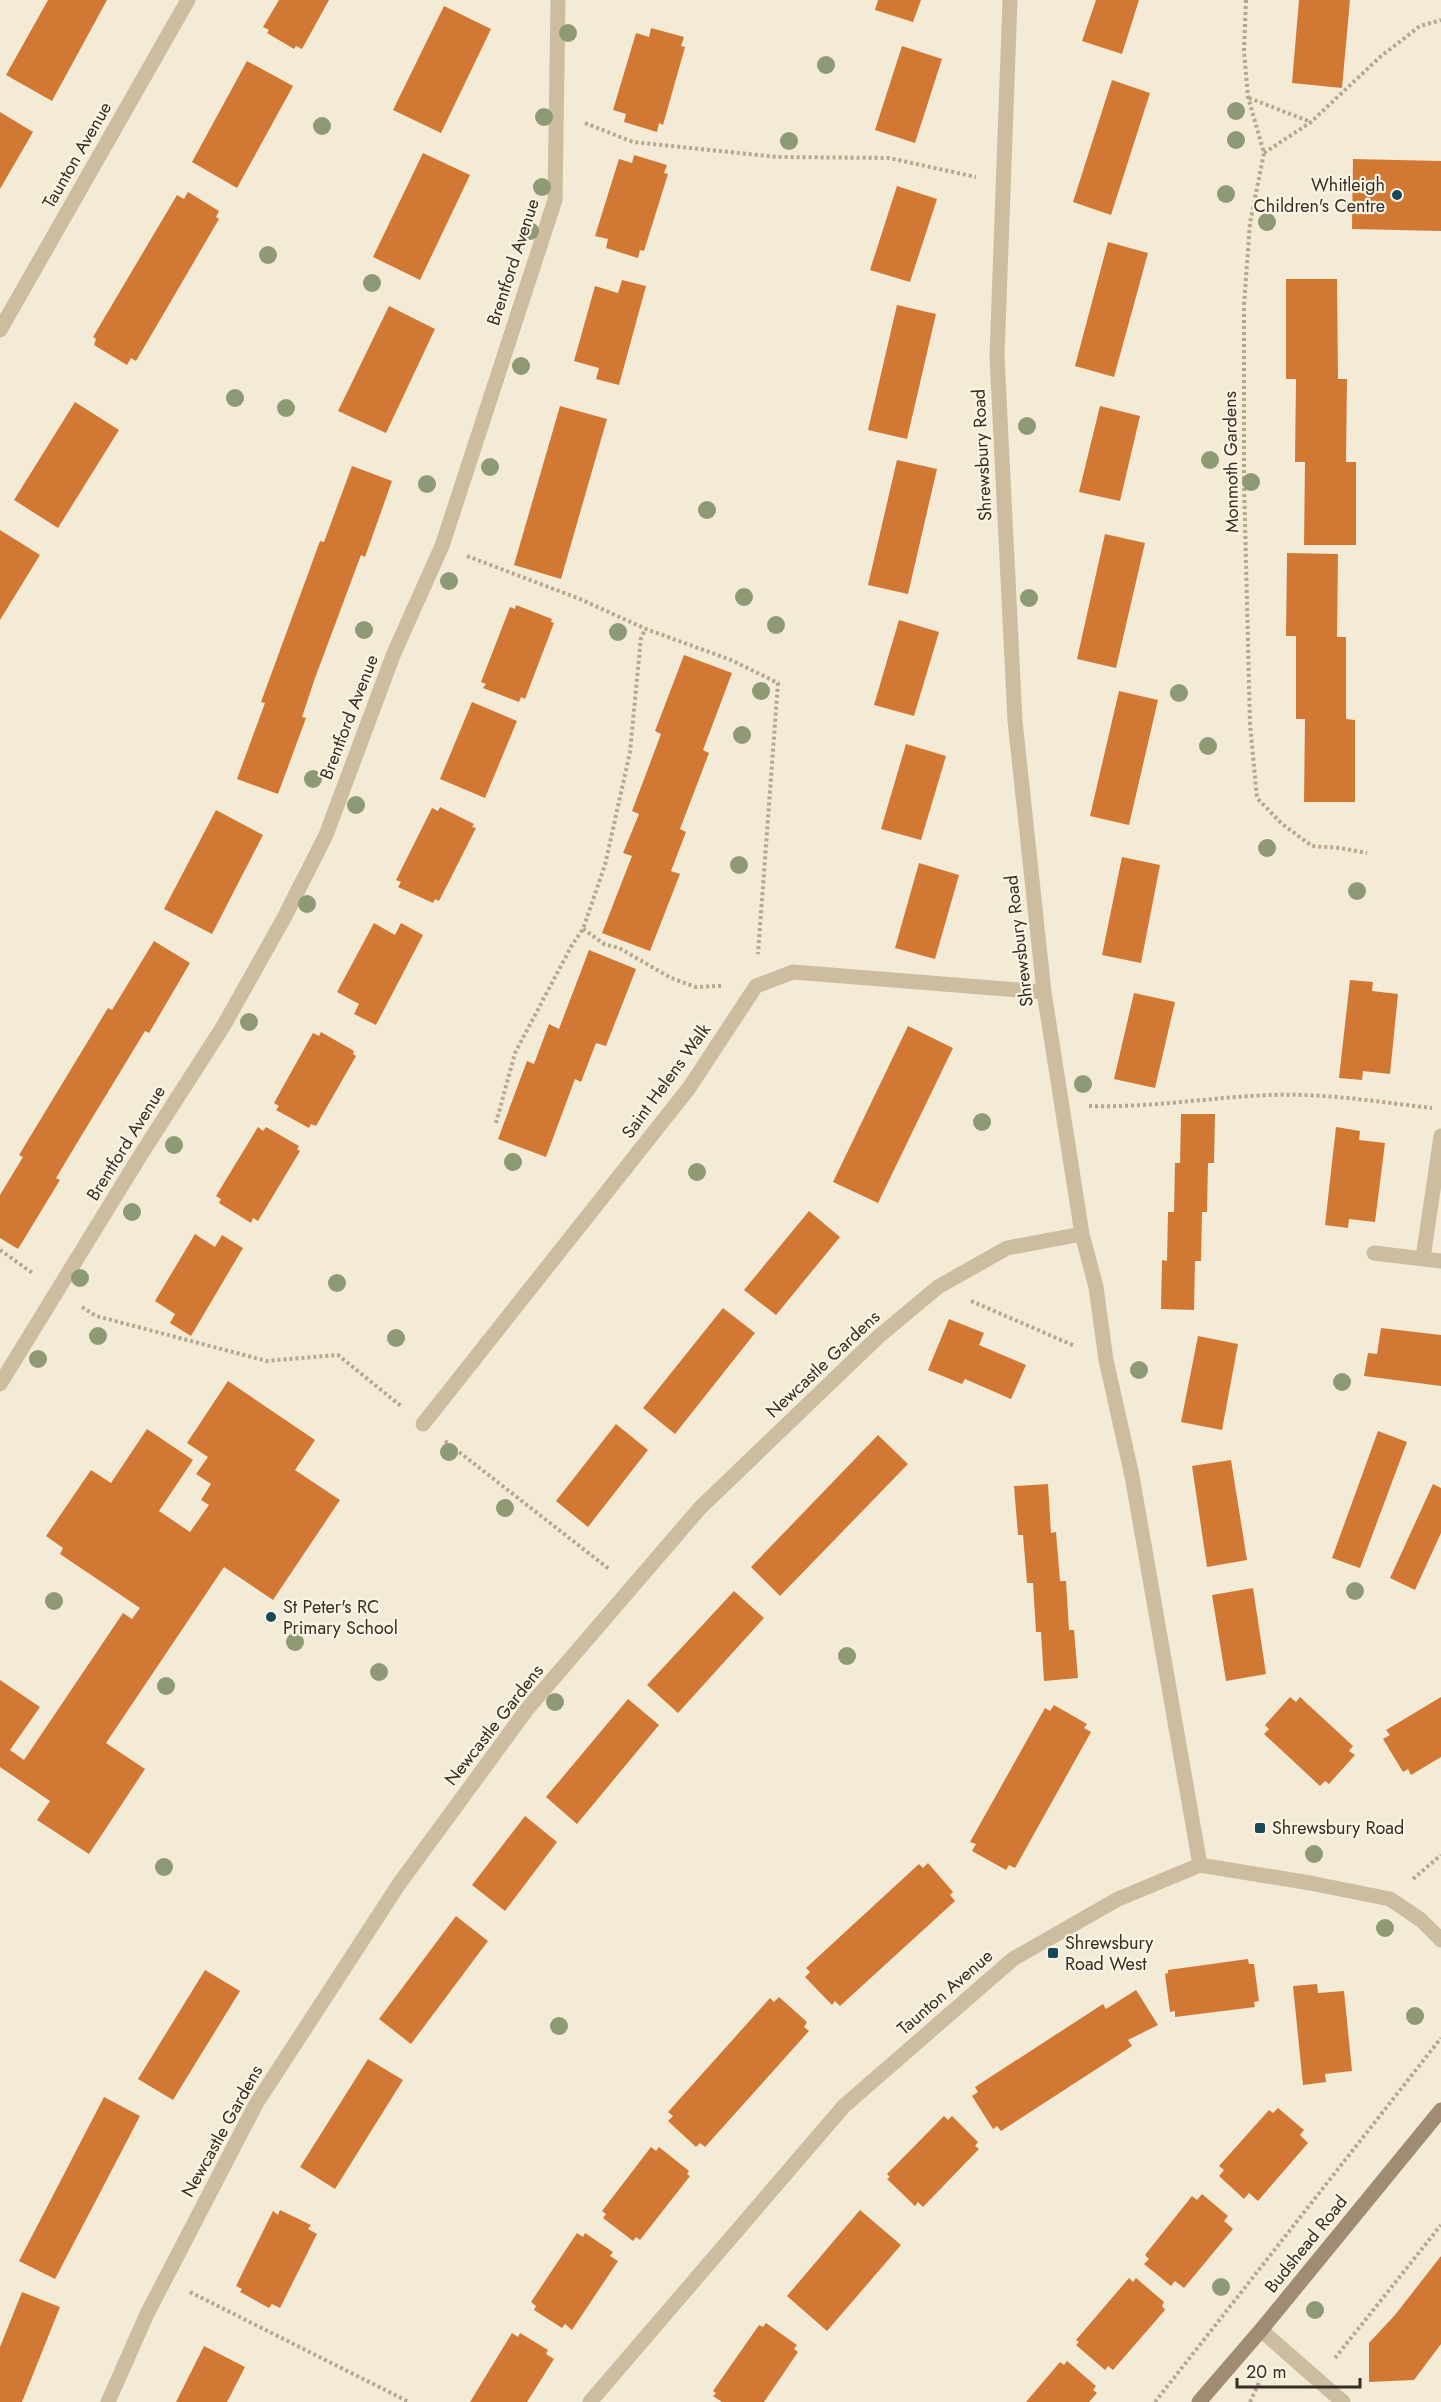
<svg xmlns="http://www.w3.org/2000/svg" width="1441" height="2402" font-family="Jost,sans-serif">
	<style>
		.building { fill: #d27835 }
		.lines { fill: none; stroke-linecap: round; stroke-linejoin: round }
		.path { stroke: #b8a78c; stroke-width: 4; stroke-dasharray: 3 3; stroke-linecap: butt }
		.street { stroke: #ccbda1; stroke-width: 15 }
		.secondary { stroke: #a08b73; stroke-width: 15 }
		.tree { fill: #8e9a75 }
		.poi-dot { fill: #164a5b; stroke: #fbf4e3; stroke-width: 2 }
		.labels { text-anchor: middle; stroke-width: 4.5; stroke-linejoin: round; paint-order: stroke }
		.street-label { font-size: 18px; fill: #362d25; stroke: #fbf4e3 }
		.poi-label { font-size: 18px; fill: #362d25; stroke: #fbf4e3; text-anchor: start }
	</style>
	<rect width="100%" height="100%" fill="#f3ebd6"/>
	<!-- building -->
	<path class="building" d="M48,0h59l-55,101 -46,-26z
		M279,0h50l-27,49 -6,-3 -2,3 -27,-16 2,-3 -6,-3z
		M878,0h43l-8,22 -38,-12z
		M1096,0h43l-17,54 -40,-13z
		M1299,0h51l-8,88 -50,-5z
		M444,6l47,23 -50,104 -48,-23z
		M651,28l33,9 -3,9 4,1 -22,78 -4,-2 -2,9 -33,-10 2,-8 -13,-4 23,-77 13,4z
		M902,46l40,13 -27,84 -40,-13z
		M247,61l46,25 -56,102 -45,-26z
		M1112,80l38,13 -39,122 -38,-13z
		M0,112l33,20 -33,57z
		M423,153l47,22 -50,105 -47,-23z
		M634,155l33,10 -3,8 4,1 -24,77 -4,-1 -2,8 -32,-10 2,-9 -13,-3 24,-77 13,4z
		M1353,159l88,2v70l-89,-2z
		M897,186l40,13 -27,83 -40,-12z
		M188,192l31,19 -3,6 3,2 -83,142 -5,-3 -4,7 -33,-20 2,-6 -3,-2 84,-142 7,4z
		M1108,242l40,11 -34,124 -39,-11z
		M1286,279h51l1,100h9l-1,83h10v83h-52l1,-83h-10l1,-83h-10z
		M622,280l24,6 -27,99 -23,-6 3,-11 -25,-7 21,-75 23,7z
		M897,305l39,9 -29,125 -39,-9z
		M389,306l46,23 -49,104 -48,-22z
		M75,402l44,28 -61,98 -44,-28z
		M560,406l47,13 -46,160 -47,-14z
		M1100,406l40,10 -20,85 -41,-9z
		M897,460l40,9 -29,125 -40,-9z
		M352,466l40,15 -27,76 -4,-2 -46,123 -13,39 4,1 -28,76 -41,-15 28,-76 -4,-1 59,-161 4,1z
		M0,530l40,25 -40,65z
		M1105,534l40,9 -29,125 -39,-9z
		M1287,553l51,1 -1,83h9v82l9,1v82h-51l1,-83h-9v-83h-10z
		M516,605l36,14 -1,3 3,1 -29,76 -4,-2 -2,5 -36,-14 3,-4 -5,-2 29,-75 5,2z
		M899,620l40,12 -25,84 -40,-11z
		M684,655l48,18 -29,77 6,3 -29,76 6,3 -15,39 9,3 -30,77 -48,-18 30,-77 -9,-3 16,-39 -7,-3 29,-77 -6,-3z
		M1119,691l39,9 -29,125 -39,-9z
		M472,702l45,19 -32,77 -45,-19z
		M906,744l40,12 -25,84 -40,-11z
		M440,807l34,17 -2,3 4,1 -37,73 -4,-2 -2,4 -35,-16 3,-5 -5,-2 36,-72 6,3z
		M216,810l47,25 -51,99 -48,-25z
		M1122,857l38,8 -19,98 -39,-8z
		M919,863l40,12 -24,84 -40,-11z
		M374,923l21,12 6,-12 22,12 -47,90 -22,-11 5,-10 -22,-12z
		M154,941l36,22 -41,70 -4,-2 -68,112 -21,35 4,2 -42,69 -18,-11v-43l23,-38 -4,-2 89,-147 4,2z
		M589,950l47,19 -30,77 -10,-3 -15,39 -6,-3 -29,78 -48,-18 29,-78 7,3 15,-40 10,5z
		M1350,980l23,2 -1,9 26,3 -8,80 -27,-3 -1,9 -23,-2z
		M1134,993l41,9 -20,86 -41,-9z
		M908,1026l45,22 -75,155 -45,-21z
		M321,1032l33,19 -1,3 3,2 -40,70 -5,-2 -2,4 -33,-18 3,-4 -5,-3 39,-70 6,3z
		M1181,1114h34l-1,49h-6l-1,49h-5l-1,49h-6l-1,49 -33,-1 1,-49 5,1 1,-49h6l1,-49h5z
		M258,1127l5,4 3,-4 33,19 -2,3 3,2 -42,70 -5,-3 -2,5 -32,-20 2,-4 -5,-3z
		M1336,1127l24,4 -1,9 26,3 -10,79 -26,-3 -1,9 -23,-3z
		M809,1211l31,26 -64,78 -32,-25z
		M195,1234l20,13 7,-12 21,13 -52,88 -21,-13 5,-9 -20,-13z
		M723,1308l32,25 -80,101 -32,-26z
		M949,1319l35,14 -5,12 47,20 -15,34 -46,-20 -3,5 -34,-14z
		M1381,1328l60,7v51l-77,-10 4,-23 9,1z
		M1198,1336l40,8 -16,86 -41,-8z
		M228,1381l87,59 -20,30 45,30 -67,100 -49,-33 -118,176 39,26 -56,85 -52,-34 13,-19 -50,-34v-87l40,27 -30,43 14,10 99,-147 9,6 8,-11 -80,-54 3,-6 -17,-12 45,-66 20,13 36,-54 46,31 -34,51 31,21 19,-27 -8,-5 10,-16 -15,-10 12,-17 -21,-14z
		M616,1424l32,26 -60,77 -32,-26z
		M1378,1431l29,11 -47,126 -28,-10z
		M878,1435l30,29 -128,132 -29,-29z
		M1231,1460l16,100 -40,7 -15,-101z
		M1048,1484l3,49 5,-1 4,49h6l3,49h5l4,48 -34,3 -3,-49h-5l-3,-49h-6l-4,-48h-5l-4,-49z
		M1433,1484l8,4v45l-26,57 -25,-12z
		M1253,1588l13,86 -40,7 -14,-86z
		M734,1591l30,27 -86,95 -31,-28z
		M1290,1697l6,5 4,-5 53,49 -4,5 6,4 -26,29 -4,-3 -5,5 -56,-52 5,-5 -4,-4z
		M1441,1697v60l-30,18 -3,-6 -5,3 -20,-33 7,-4 -4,-5z
		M628,1699l31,26 -82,99 -31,-27z
		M1054,1705l33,19 -3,4 7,4 -76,136 -6,-3 -3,5 -34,-19 4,-7 -6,-2 75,-134 5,3z
		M525,1816l32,26 -52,69 -33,-26z
		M928,1863l25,29 -3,3 5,6 -115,105 -5,-5 -3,4 -27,-28 5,-5 -4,-4 113,-104 4,4z
		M456,1916l32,25 -77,103 -32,-25z
		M1248,1959l1,5h5l5,37 -5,1 1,5 -80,10v-6l-5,1 -5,-38 3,-1v-3z
		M205,1970l35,21 -67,109 -35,-21z
		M1317,1984l1,9 26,-2 8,80 -27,3 1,8 -23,3 -10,-99z
		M1136,1990l22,35 -30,15 4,6 -131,85 -4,-5 -4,3 -21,-33 6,-4 -3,-5 128,-83 3,5z
		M779,1997l28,25 -3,5 5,4 -104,116 -5,-4 -4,4 -28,-26 5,-5 -5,-4 102,-114 4,4z
		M368,2059l35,21 -68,109 -35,-22z
		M104,2097l36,19 -85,163 -36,-18z
		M1278,2108l26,22 -4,5 8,8 -50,58 -9,-8 -5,6 -25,-23 5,-6 -5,-4 50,-56 4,3z
		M944,2116l4,4 4,-4 26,26 -3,4 4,3 -56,58 -5,-5 -3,4 -28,-27 3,-2 -3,-3z
		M651,2147l5,4 3,-4 30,24 -2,3 3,2 -50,64 -4,-3 -3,4 -30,-23 3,-4 -4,-3z
		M1202,2194l26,22 -4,5 9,8 -49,59 -9,-7 -4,5 -27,-22 5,-5 -4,-4 47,-59 5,4z
		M280,2210l31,15 -3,4 9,5 -37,74 -8,-4 -3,4 -29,-16 2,-3 -6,-3 37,-75 5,4z
		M860,2210l41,35 -74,86 -40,-35z
		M577,2233l6,4 2,-4 28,19 -3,4 8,5 -46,69 -7,-6 -3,4 -28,-18 2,-4 -5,-4z
		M1441,2256v88l-27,36 -45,2v-39l26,-28z
		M1129,2278l4,4 3,-4 28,24 -2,4 3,4 -52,60 -5,-4 -3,4 -29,-25 3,-3 -3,-2z
		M22,2292l38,15 -38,95h-22v-55z
		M766,2323l31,22 -3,4 4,3 -34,50h-42l-9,-6 3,-3 -3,-2 46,-66 4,2z
		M512,2333l6,4 2,-4 28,17 -2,4 8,5 -27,43h-57z
		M204,2346l41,21 -18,35h-51z
		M1067,2361l29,25 -3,4 4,3 -8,9h-63l34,-40 4,3z"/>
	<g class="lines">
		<!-- path -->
		<path class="path" d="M1246,0l-2,50 4,47 16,56 -14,70 -6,82v175l6,244 7,74 25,26 30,22 28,2 27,5
			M1249,98l62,24
			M585,123l48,19 144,15 112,1 87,19
			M1264,153l47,-31 69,-65 40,-31 21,-6
			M467,556l113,43 66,30 85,31 47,23 -20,271
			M583,929l21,15 15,4 52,30 25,9 25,-1
			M1089,1106c62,2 122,-9 183,-11 53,-2 107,7 160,13
			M496,1123l19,-70 57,-108 11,-16 22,-64 25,-113 11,-115 5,-8
			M0,1250l34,24
			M971,1301l104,45
			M82,1307l14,9 171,45 71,-6 63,51
			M445,1441l164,128
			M1413,1879l28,-24
			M190,2292l219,110
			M1335,2358l106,-133
			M1155,2402l286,-364
			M1250,2402l12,-26"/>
		<!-- street -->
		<path class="street" d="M1010,0l-13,356 18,365 29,271 38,242 14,53 10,73 26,116 68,389
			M0,330l188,-330
			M1374,1253l67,8
			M1423,1258l18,-122
			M0,1384l140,-228 84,-131 60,-107 42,-83 68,-182 48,-107 113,-346 3,-200
			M423,1424l266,-336 67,-102 37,-14 251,20
			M1261,2330l82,72
			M108,2402l39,-88 109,-210 143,-220 129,-176 172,-200 178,-171 60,-50 69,-39 75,-14
			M590,2402l254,-296 169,-147 105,-60 82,-34 110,18 80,16 31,21 20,20"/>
		<!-- secondary -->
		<path class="secondary" d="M1199,2402l62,-72 180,-220"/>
	</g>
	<!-- trees -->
	<g class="tree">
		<circle cx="568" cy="33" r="9"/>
		<circle cx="826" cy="65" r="9"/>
		<circle cx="1236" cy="111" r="9"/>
		<circle cx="544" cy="117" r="9"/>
		<circle cx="322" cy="126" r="9"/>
		<circle cx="1236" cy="140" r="9"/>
		<circle cx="789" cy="141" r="9"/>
		<circle cx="542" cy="187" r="9"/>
		<circle cx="1226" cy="194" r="9"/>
		<circle cx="1267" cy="222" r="9"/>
		<circle cx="530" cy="231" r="9"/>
		<circle cx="268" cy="255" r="9"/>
		<circle cx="372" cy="283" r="9"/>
		<circle cx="521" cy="366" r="9"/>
		<circle cx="235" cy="398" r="9"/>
		<circle cx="286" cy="408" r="9"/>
		<circle cx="1027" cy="426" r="9"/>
		<circle cx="1210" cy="460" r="9"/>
		<circle cx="490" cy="467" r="9"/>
		<circle cx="1251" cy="482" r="9"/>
		<circle cx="427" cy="484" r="9"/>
		<circle cx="707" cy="510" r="9"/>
		<circle cx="449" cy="581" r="9"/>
		<circle cx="744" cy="597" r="9"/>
		<circle cx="1029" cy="598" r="9"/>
		<circle cx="776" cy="625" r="9"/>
		<circle cx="364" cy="630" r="9"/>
		<circle cx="618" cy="632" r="9"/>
		<circle cx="761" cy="691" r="9"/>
		<circle cx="1179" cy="693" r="9"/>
		<circle cx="742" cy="735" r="9"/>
		<circle cx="1208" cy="746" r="9"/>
		<circle cx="313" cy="779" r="9"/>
		<circle cx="356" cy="805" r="9"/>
		<circle cx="1267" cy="848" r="9"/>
		<circle cx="739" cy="865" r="9"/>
		<circle cx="1357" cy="891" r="9"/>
		<circle cx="307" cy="904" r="9"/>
		<circle cx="249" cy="1022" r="9"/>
		<circle cx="1083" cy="1084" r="9"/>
		<circle cx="982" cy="1122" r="9"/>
		<circle cx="174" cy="1145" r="9"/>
		<circle cx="513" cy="1162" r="9"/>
		<circle cx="697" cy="1172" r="9"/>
		<circle cx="132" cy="1212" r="9"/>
		<circle cx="80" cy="1278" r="9"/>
		<circle cx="337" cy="1283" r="9"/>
		<circle cx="98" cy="1336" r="9"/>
		<circle cx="396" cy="1338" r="9"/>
		<circle cx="38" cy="1359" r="9"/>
		<circle cx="1139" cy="1370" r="9"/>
		<circle cx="1342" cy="1382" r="9"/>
		<circle cx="449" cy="1452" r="9"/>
		<circle cx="505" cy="1508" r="9"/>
		<circle cx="1355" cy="1591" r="9"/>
		<circle cx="54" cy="1601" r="9"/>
		<circle cx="295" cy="1642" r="9"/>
		<circle cx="847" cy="1656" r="9"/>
		<circle cx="379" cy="1672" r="9"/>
		<circle cx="166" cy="1686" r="9"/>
		<circle cx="555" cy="1702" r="9"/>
		<circle cx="1314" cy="1854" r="9"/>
		<circle cx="164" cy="1867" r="9"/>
		<circle cx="1385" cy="1928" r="9"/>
		<circle cx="1415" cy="2016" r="9"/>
		<circle cx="559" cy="2026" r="9"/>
		<circle cx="1221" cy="2287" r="9"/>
		<circle cx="1315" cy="2310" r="9"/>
	</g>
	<!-- markers -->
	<g class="poi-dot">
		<circle cx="1397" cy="195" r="6"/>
		<circle cx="271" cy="1617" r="6"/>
		<rect x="1254" y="1822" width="12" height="12" rx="3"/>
		<rect x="1047" y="1947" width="12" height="12" rx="3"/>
	</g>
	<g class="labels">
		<!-- street labels -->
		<g class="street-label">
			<text transform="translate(77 155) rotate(-60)" y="6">Taunton Avenue</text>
			<text transform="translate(513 262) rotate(-72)" y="6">Brentford Avenue</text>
			<text transform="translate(982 455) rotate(-93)" y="6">Shrewsbury Road</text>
			<text transform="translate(1231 462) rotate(-91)" y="6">Monmoth Gardens</text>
			<text transform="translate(349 717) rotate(-69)" y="6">Brentford Avenue</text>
			<text transform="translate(1019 941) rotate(-97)" y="6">Shrewsbury Road</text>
			<text transform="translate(666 1081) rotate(-54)" y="6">Saint Helens Walk</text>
			<text transform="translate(126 1143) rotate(-58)" y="6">Brentford Avenue</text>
			<text transform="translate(823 1364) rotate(-43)" y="6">Newcastle Gardens</text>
			<text transform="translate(494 1725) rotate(-52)" y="6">Newcastle Gardens</text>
			<text transform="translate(945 1992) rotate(-41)" y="6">Taunton Avenue</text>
			<text transform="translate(222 2131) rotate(-61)" y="6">Newcastle Gardens</text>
			<text transform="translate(1306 2244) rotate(-51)" y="6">Budshead Road</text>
		</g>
		<!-- poi labels -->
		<g class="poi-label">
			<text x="1385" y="191" text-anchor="end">Whitleigh<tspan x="1385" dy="21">Children's Centre</tspan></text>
			<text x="283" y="1613">St Peter's RC<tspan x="283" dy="21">Primary School</tspan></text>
			<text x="1272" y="1834">Shrewsbury Road</text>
			<text x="1065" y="1949">Shrewsbury<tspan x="1065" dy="21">Road West</tspan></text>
		</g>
	</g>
	<!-- scale -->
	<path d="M1237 2378v9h123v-9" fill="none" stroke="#362d25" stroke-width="3"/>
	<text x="1246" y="2378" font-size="18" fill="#362d25" stroke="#fbf4e3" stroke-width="4.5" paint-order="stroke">20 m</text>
</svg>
